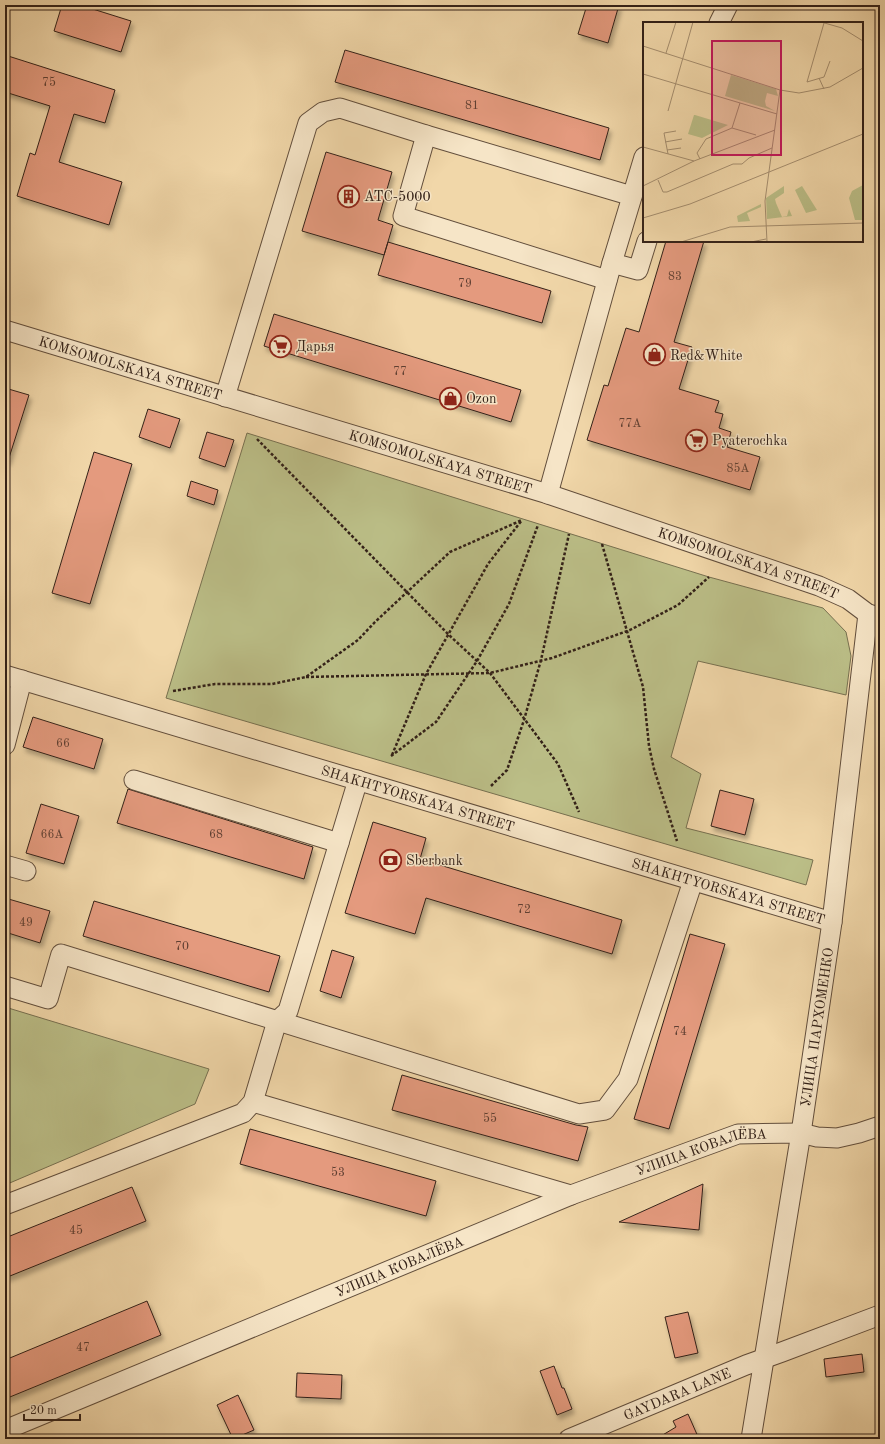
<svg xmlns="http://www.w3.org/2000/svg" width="885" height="1444" font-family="'Old Standard TT',serif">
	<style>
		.green { fill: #bbbe87; stroke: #777050 }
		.building { fill: #e49a7e; stroke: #332118; filter: url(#shadow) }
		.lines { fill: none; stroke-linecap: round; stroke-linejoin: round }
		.minor-casing { stroke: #624e3c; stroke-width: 21 }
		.path { stroke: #332118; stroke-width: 2.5; stroke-dasharray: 3 2; stroke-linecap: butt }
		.minor { stroke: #f6e5c7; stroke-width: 19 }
		.labels { text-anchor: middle; stroke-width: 3; stroke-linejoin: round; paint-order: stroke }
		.number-label { font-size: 12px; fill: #5f3f32 }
		.poi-label { font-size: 14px; fill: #332118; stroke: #f6e5c7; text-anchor: start }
		.street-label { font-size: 14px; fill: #332118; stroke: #f6e5c7 }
		.inset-road { fill: none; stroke: #a58e6f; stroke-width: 1 }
		.view { fill: #c2185b; fill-opacity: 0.15; stroke: #c2185b; stroke-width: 2 }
		.inset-edge { fill: none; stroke: #332118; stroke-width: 2 }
	</style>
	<defs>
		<filter id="shadow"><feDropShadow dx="2.5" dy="4.5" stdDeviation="2" flood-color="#0004"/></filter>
	</defs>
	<rect width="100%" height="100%" fill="#f1d7a9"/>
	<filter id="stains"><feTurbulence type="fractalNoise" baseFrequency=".005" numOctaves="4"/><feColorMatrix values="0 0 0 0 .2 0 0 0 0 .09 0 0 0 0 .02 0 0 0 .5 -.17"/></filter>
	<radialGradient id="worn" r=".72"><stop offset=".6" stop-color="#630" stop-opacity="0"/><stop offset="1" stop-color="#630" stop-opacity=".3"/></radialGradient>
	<!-- green -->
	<path class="green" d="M247,433l462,144 114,31 23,24 5,24 -5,39 -148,-34 -27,96 30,17 -15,54 127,32 -7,25 -640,-187z
		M5,1007l204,62 -14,35 -190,81z"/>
	<!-- building -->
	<path class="building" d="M62,5h18l51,16 -10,31 -67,-21z
		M587,5h32l-11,38 -30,-9z
		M345,50l264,78 -9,32 -265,-78z
		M5,55l110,35 -10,33 -31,-9 -15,48 63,20 -13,43 -92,-29 13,-43 5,2 15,-49 -45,-14z
		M326,152l66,20 -14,48 15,5 -9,30 -82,-24z
		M666,241h38l-30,101 18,5 -13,42 40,12 -4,11 8,2 -4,14 12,4 -4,15 33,10 -10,33 -163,-50 17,-55 4,1 18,-58 13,4z
		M388,242l163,49 -9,32 -164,-48z
		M274,314l247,76 -10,32 -247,-76z
		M5,388l24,7 -21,66h-3z
		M148,409l32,10 -10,29 -31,-11z
		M207,432l27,8 -9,27 -26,-9z
		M94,452l38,12 -42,140 -38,-11z
		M191,481l27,9 -4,15 -27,-9z
		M33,717l70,22 -9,30 -71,-22z
		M128,789l185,58 -9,32 -187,-56z
		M720,790l34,9 -9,36 -34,-9z
		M41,804l38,12 -15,48 -38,-11z
		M373,822l53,16 -6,21 202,61 -10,34 -186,-56 -11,36 -70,-21z
		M5,898l45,13 -10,32 -35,-11z
		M94,901l186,55 -11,36 -186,-56z
		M690,934l35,10 -56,185 -35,-10z
		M332,950l22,7 -13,41 -21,-7z
		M402,1075l174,50 12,2 -10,34 -186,-51z
		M250,1129l186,52 -10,35 -186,-52z
		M703,1184l-4,46 -80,-8z
		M132,1187l14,34 -141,57v-40z
		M147,1301l14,34 -156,64v-39z
		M688,1312l10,41 -23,5 -10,-41z
		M862,1354l2,18 -38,5 -2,-18z
		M554,1366l8,22h2l8,21 -15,6 -17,-44z
		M297,1373l45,2 -1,24 -45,-2z
		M238,1395l16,35 -21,9 -16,-34z
		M688,1414l11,25h-43l20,-12 -3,-6z"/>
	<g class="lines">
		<defs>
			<g id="minor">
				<path d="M719,23l9,-18"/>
				<path d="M426,135l-23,81 204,64"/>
				<path d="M644,157l-32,106 26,7 9,-29"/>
				<path id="s1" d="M5,330l543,164 271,92 29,13 20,15 12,3"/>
				<path d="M225,397l83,-274 15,-11 17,-4 86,27 206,61"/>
				<path d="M548,494l64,-231"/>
				<path id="s2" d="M5,675l827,247"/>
				<path d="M5,745l17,-65"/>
				<path d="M134,780l205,63"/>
				<path d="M5,865l21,6"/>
				<path d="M5,986l43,13 13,-45 518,160 26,-4 23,-31 65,-198"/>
				<path d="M253,1102l318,93"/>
				<path d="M5,1205l238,-92 10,-11 24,-81 11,-10 70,-231"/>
				<path id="s3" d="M5,1430l566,-235 167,-61 63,-1 16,4 20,1 22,-5 21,-7"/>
				<path id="s4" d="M569,1439l177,-74 36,-13 98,-37"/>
				<path id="s5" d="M751,1439l50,-306 31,-211 36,-308"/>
			</g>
		</defs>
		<!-- minor casing -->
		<use href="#minor" class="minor-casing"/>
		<!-- path -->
		<path class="path" d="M257,439l192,196 41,38 68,91 21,48
			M602,544l41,143 6,59 5,23 23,72
			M306,677l184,-4 62,-15 78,-28 48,-25 31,-28
			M173,691l42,-7h57l34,-7 52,-37 17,-18 75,-70 72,-32
			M392,755l34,-81 62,-110 34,-44
			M391,756l45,-34 41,-61 32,-57 29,-79
			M491,786l16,-16 17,-50 17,-60 28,-126"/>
		<!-- minor -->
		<use href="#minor" class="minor"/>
	</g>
	<!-- icons -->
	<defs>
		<symbol id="building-ring" viewBox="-11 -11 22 22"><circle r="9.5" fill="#f6e5c7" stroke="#8f2418" stroke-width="1.5"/><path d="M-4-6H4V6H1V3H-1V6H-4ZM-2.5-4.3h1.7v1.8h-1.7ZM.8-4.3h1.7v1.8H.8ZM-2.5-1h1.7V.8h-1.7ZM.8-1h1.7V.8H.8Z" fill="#8f2418"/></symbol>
		<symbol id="supermarket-ring" viewBox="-11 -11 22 22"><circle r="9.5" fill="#f6e5c7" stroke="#8f2418" stroke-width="1.5"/><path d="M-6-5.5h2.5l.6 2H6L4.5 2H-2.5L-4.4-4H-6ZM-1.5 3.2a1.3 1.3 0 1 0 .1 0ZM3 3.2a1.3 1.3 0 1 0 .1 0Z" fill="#8f2418"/></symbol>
		<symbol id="shop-ring" viewBox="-11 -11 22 22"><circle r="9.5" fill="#f6e5c7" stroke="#8f2418" stroke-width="1.5"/><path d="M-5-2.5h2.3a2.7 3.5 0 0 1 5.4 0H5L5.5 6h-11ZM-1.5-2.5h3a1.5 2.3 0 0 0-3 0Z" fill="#8f2418"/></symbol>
		<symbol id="bank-ring" viewBox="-11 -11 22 22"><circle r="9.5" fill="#f6e5c7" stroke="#8f2418" stroke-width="1.5"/><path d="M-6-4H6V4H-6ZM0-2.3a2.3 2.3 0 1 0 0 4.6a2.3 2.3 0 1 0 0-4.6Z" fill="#8f2418"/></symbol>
	</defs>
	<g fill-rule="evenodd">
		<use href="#building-ring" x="336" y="184" width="25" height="25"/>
		<use href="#supermarket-ring" x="268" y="334" width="25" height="25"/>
		<use href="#shop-ring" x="642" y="342" width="25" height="25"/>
		<use href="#shop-ring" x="438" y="386" width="25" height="25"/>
		<use href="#supermarket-ring" x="684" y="428" width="25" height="25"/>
		<use href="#bank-ring" x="378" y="848" width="25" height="25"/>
	</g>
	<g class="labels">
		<!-- number labels -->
		<g class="number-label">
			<text x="49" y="86">75</text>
			<text x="472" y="109">81</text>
			<text x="675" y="280">83</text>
			<text x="465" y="287">79</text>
			<text x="400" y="375">77</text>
			<text x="630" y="427">77А</text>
			<text x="738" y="472">85А</text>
			<text x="63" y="747">66</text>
			<text x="52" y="838">66А</text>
			<text x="216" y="838">68</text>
			<text x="524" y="913">72</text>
			<text x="26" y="926">49</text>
			<text x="182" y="950">70</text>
			<text x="680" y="1035">74</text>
			<text x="490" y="1122">55</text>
			<text x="338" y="1176">53</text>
			<text x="76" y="1234">45</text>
			<text x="83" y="1351">47</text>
		</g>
		<!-- poi labels -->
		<g class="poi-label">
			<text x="364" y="201">АТС-5000</text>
			<text x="296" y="351">Дарья</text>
			<text x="670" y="360">Red&amp;White</text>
			<text x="466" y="403">Ozon</text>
			<text x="712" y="445">Pyaterochka</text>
			<text x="406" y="865">Sberbank</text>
		</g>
		<!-- street labels -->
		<g class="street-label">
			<text dy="5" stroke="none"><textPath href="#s1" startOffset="131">KOMSOMOLSKAYA STREET</textPath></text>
			<text dy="5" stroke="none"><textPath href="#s1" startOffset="455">KOMSOMOLSKAYA STREET</textPath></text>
			<text dy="5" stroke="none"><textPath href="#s1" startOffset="779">KOMSOMOLSKAYA STREET</textPath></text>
			<text dy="5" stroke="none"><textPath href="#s2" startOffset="431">SHAKHTYORSKAYA STREET</textPath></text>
			<text dy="5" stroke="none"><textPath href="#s2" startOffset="755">SHAKHTYORSKAYA STREET</textPath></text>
			<text dy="5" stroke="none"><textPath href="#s5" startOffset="417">УЛИЦА ПАРХОМЕНКО</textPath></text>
			<text dy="5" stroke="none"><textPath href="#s3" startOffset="751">УЛИЦА КОВАЛЁВА</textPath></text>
			<text dy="5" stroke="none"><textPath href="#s3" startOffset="427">УЛИЦА КОВАЛЁВА</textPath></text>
			<text dy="5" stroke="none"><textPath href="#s4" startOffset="117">GAYDARA LANE</textPath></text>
		</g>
	</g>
	<!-- overview -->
	<g transform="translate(643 22)">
		<rect width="220" height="220" fill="#f1d7a9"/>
		<path d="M88,53l45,14 2,7 -11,-3 -2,8 1,5 9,5 -50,-15zM51,93h1l33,10 -26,13 -14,-4zM220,163v35h-8l-6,-22 3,-7zM141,164v7l-9,6 1,4 6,14 5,-1 2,-7 3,7 -25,3 -1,-21zM159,164l15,24 -11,3 -11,-23zM118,182v3l-14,6 3,8 -12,1 -1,-6z" fill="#bbbe87"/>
		<path class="inset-road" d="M178,0l21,6 21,13M181,1l-17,59 17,-5 6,-16M0,24l137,44 19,3 31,-6 33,-19M23,31l10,-31M0,52l134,40M176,56l5,11M25,89l25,-89M89,106l24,7M22,120l17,-3M0,125l51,14 81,-31M24,128l14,-2M25,132l-4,-21 12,-2M57,137l-3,-6 9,-14 26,-11 8,-25M15,158l5,12h4l66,-28h9l7,-6 23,-10M0,164l51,-25M0,196l47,-14 173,-70M38,220l49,-15 133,-4M108,220l15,-3M124,220l-2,-41 15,-111"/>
		<path class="view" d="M69,19h69v114h-69z"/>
		<rect width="220" height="220" class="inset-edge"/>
	</g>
	<!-- margin -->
	<rect width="885" height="1444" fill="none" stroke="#f1d7a9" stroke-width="20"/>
	<rect x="6" y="6" width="873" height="1432" fill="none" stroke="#332118" stroke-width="2"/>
	<rect x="10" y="10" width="865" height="1424" fill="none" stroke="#332118"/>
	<!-- scale -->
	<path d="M24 1414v6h56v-6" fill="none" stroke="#332118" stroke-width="2"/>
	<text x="30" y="1414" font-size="12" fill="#332118" stroke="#f6e5c7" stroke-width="3" paint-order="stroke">20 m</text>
	<rect width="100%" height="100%" filter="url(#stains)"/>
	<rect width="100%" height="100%" fill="url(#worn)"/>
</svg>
